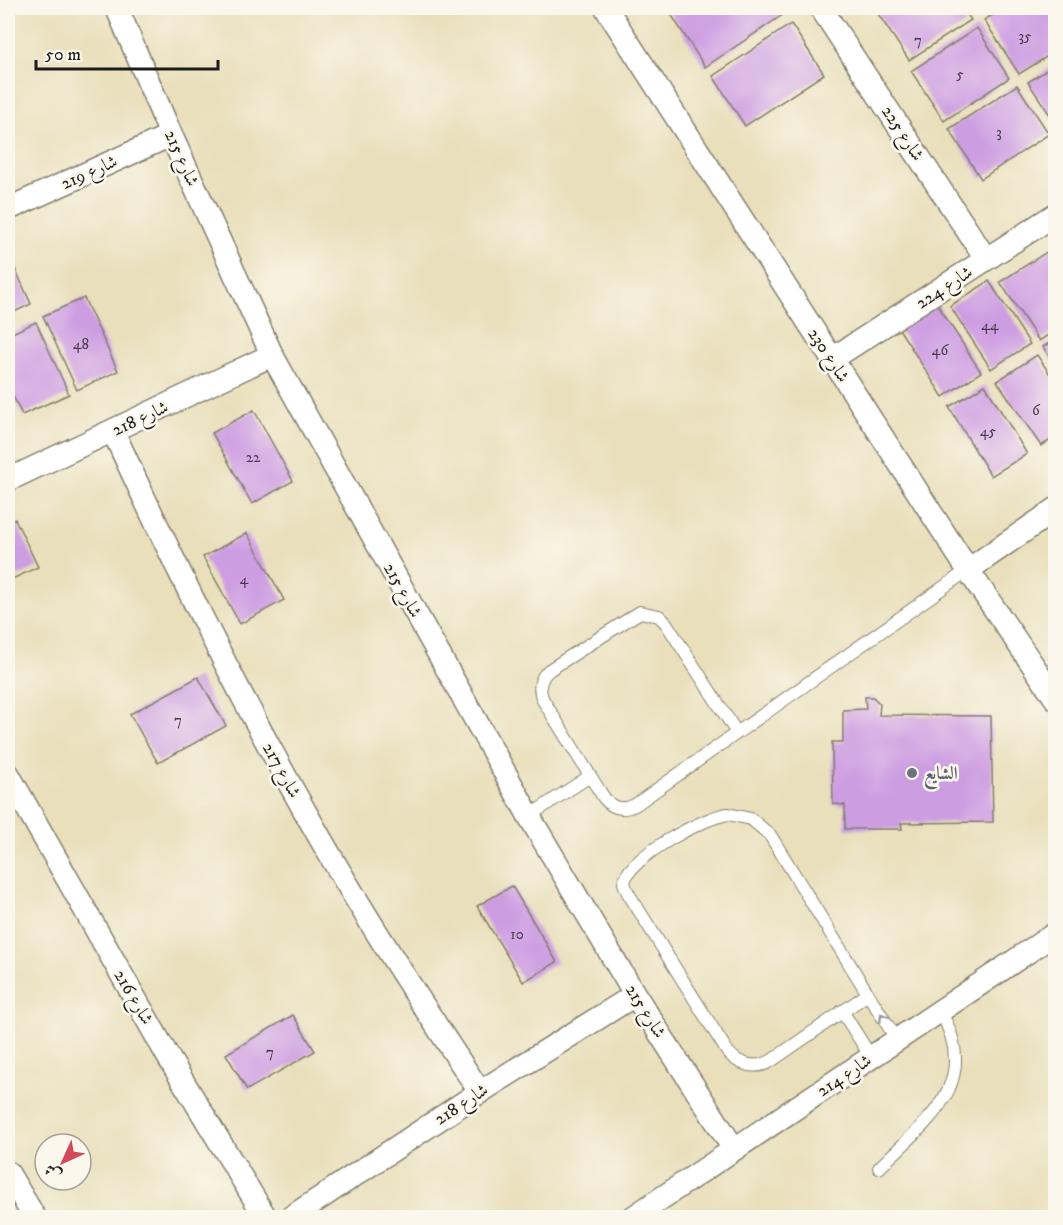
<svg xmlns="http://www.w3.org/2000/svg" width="1063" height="1225" font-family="'IM FELL DW Pica',Amiri,serif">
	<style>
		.building { fill: #cd9de2 }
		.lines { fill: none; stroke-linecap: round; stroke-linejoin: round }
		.lane-casing { stroke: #827e6c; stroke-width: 14 }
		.street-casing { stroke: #827e6c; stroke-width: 25 }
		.lane { stroke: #fff; stroke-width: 12 }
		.street { stroke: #fff; stroke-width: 22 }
		.oneway { stroke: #999 }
		.worship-dot { fill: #6b7280; stroke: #fbf7ec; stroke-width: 2 }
		.labels { text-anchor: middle; stroke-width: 5; stroke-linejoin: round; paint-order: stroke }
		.number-label { font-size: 15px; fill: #483c4e }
		.street-label { font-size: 18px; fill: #1c1c1c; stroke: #fbf7ec }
		.worship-label { font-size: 18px; font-weight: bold; fill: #5b616d; stroke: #fbf7ec; text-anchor: start }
	</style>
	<rect width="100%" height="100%" fill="#fbf7ec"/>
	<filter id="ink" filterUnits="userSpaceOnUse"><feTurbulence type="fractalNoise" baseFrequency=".0167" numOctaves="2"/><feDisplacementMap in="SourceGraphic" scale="12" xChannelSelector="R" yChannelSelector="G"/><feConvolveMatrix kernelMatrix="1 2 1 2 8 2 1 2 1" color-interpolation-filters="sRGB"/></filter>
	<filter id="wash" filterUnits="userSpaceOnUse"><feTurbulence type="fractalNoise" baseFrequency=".008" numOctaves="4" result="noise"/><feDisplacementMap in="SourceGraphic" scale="24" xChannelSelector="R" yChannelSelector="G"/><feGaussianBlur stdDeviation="1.35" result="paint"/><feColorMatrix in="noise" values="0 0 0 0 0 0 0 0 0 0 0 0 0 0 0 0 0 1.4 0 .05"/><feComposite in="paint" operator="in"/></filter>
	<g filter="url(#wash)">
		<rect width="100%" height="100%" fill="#e9dfbb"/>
		<g id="blocks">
			<!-- building -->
			<path class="building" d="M667,8h121l2,2 -85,57z
				M874,8h89l8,12 -62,40z
				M977,8h13l-9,5z
				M1004,8h52v43l-37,23 -35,-54z
				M791,24l33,50 -79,52 -32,-50z
				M977,28l32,50 -65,43 -33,-50z
				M1056,64v60l-28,-42z
				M1017,85l32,49 -68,45 -32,-50z
				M1056,246v84l-17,11 -39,-59z
				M8,253l23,51 -23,11z
				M989,281l41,63 -39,25 -41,-63z
				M84,298l34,73 -41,19 -34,-74z
				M937,304l44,68 -38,25 -44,-68z
				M36,322l33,72 -47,21 -14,-30v-50z
				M1056,339v28l-13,-20z
				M1037,355l19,28v54l-15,9 -44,-65z
				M985,385l42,69 -36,22 -42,-69z
				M254,410l39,71 -41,23 -40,-71z
				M15,519l23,48 -30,14v-58z
				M247,533l37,67 -44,24 -37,-67z
				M198,677l28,49 -68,37 -28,-49z
				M865,697h8l7,7 -1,11 112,1 2,106 -92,1 1,6h-57v-24l-12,-1 -1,-62h11v-32l23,-1z
				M512,886l45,76 -34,20 -46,-76z
				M293,1015l22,36 -68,39 -21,-36z"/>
		</g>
	</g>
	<g filter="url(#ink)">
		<use href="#blocks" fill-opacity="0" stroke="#827e6c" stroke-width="1.5"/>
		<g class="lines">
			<defs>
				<path id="lane" d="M640,612l19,4 7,7 71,110 -102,72c-13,6 -22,4 -31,-7l-61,-98c-5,-12 -4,-21 6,-30z
					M737,733l231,-163
					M728,814l23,5 19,16 98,159 -97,67c-15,9 -33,4 -44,-10l-99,-158 -4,-10c3,-25 80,-66 104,-69z
					M529,816l61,-40
					M868,994l29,46
					M842,1011l29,46
					M879,1168c47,-47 104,-84 61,-157"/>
				<path id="street" d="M117,8l54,127 101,220 257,461 106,179 99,154
					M606,8l362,562 88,129
					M821,8l165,251
					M8,209l163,-74
					M832,359l224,-145
					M113,431c60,131 123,259 194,384 53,95 113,186 173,277
					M8,480l264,-125
					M968,570l88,-61
					M8,774l162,286 96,158
					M8,1173l27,45
					M290,1218l190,-126 155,-97
					M632,1218l424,-285"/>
			</defs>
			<!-- lane casing -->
			<use href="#lane" class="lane-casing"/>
			<!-- street casing -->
			<use href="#street" class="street-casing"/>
			<!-- lane -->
			<use href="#lane" class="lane"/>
			<!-- street -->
			<use href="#street" class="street"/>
		</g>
		<!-- one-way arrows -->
		<defs><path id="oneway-chevron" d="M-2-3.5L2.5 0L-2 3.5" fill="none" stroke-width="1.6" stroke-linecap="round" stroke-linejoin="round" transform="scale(1.5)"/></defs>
		<use class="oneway" href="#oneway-chevron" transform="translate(883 1017) rotate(-122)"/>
	</g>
	<!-- markers -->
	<circle class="worship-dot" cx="912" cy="773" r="6"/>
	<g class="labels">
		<!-- number labels -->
		<g class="number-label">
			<text x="1025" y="41">35</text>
			<text x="918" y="45">7</text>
			<text x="960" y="79">5</text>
			<text x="999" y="137">3</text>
			<text x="990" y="330">44</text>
			<text x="81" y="349">48</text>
			<text x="940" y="355">46</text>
			<text x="1036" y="415">6</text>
			<text x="988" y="436">45</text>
			<text x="253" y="462">22</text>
			<text x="244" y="584">4</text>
			<text x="178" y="725">7</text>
			<text x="517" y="939">10</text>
			<text x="270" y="1057">7</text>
		</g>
		<!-- street labels -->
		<g class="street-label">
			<text transform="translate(903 133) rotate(57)" y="6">شارع 225</text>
			<text transform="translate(182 158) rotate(66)" y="6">شارع 215</text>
			<text transform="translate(89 172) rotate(-24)" y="6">شارع 219</text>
			<text transform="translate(944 287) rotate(-33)" y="6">شارع 224</text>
			<text transform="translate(829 355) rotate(57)" y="6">شارع 230</text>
			<text transform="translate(140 418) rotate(-25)" y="6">شارع 218</text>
			<text transform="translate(403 590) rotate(61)" y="6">شارع 215</text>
			<text transform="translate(282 770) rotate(61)" y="6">شارع 217</text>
			<text transform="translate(134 997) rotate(60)" y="6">شارع 216</text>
			<text transform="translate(646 1011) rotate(58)" y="6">شارع 215</text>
			<text transform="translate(844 1075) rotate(-34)" y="6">شارع 214</text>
			<text transform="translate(461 1104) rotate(-33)" y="6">شارع 218</text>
		</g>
		<!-- worship labels -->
		<g class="worship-label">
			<text x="924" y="779">الشايع</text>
		</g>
	</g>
	<!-- margin -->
	<rect width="1063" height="1225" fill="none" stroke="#fbf7ec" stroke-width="30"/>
	<!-- north arrow -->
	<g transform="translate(63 1162) rotate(225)"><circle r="28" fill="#fbf7ec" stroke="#a29f99" stroke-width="1.5"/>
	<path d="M0-4.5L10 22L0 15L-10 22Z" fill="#d1495b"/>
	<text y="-9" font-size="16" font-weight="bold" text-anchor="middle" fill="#1c1c1c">ش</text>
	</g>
	<!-- scale -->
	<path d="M36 60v9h182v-9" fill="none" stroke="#1c1c1c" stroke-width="3"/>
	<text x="45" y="60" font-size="18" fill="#1c1c1c" stroke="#fbf7ec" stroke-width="4.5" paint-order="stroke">50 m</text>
</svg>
